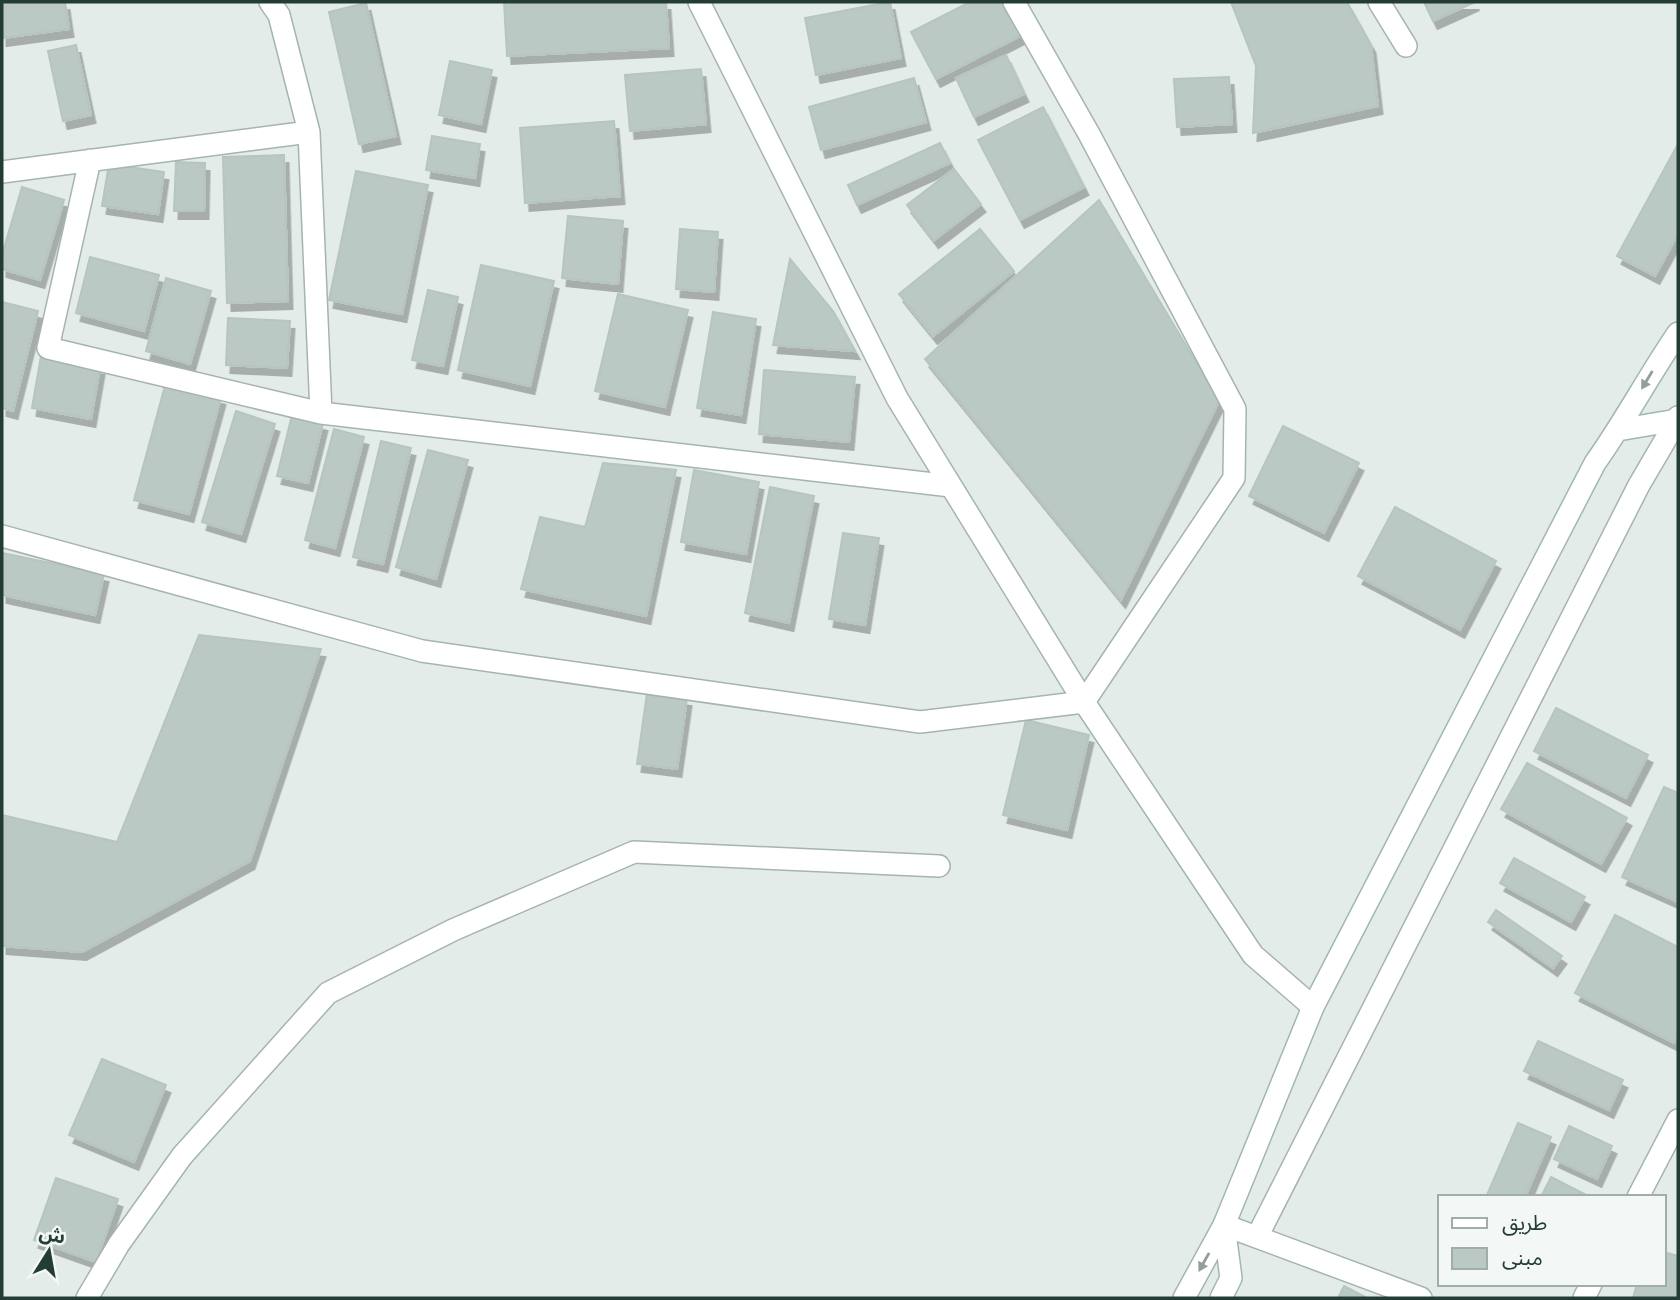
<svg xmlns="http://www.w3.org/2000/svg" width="1680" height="1300" font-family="'DM Sans','Noto Sans Arabic',sans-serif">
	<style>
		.building { fill: #bbc9c4; stroke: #b6c5bf; stroke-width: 2; filter: url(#shadow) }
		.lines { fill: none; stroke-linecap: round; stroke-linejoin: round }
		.street-casing { stroke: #a6b4af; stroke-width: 24 }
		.secondary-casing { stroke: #a2b7b0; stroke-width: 24 }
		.street { stroke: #fff; stroke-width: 21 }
		.secondary { stroke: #fff; stroke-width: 21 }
		.oneway { fill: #929e9a }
	</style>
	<defs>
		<filter id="shadow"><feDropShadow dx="4.5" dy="8" stdDeviation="0" flood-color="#0004"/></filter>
	</defs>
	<rect width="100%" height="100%" fill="#e3ece8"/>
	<!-- building -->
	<path class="building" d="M2,2h63l4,27 -67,9z
		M504,2h162l3,46 -162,8z
		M890,2l11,56 -85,17 -11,-57z
		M970,2h39l17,31 -90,46 -25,-47z
		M1231,2h116l24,43 7,61 -125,27 3,-67z
		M1424,2h51l-42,19z
		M366,3l30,133 -37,8 -30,-132z
		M76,45l15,70 -28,6 -15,-70z
		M1006,55l18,39 -50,23 -18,-39z
		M450,61l42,9 -11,54 -42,-9z
		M701,69l5,55 -76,7 -5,-56z
		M1229,77l3,47 -55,3 -3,-48z
		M914,78l12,44 -105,28 -12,-43z
		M1043,107l41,80 -64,33 -42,-80z
		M614,121l6,75 -95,7 -5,-75z
		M432,136l48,8 -5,34 -49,-8z
		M940,143l10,20 -93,42 -9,-20z
		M1678,144v90l-23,42 -38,-20z
		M284,155l4,146 -61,2 -4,-146z
		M176,162l29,1 -1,48h-30z
		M109,164l55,8 -6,42 -56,-8z
		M954,169l27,35 -47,36 -27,-35z
		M356,171l72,14 -26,129 -73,-14z
		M22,187l42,13 -24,80 -38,-11v-14z
		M1099,200l120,201 -98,199 -196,-241z
		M568,216l55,5 -5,63 -56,-6z
		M680,229l38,3 -4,60 -38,-3z
		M980,229l34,42 -81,65 -34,-42z
		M90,257l69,18 -15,56 -68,-18z
		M790,259l43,52 22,40 -82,-6z
		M481,265l73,16 -24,105 -72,-16z
		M166,278l45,13 -21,73 -44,-13z
		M428,290l30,7 -15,69 -31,-6z
		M618,294l70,16 -23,97 -70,-16z
		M2,302l36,9 -25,100 -11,-3z
		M713,312l43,7 -15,96 -44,-7z
		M228,318l62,3 -3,47 -61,-3z
		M41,356l59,11 -9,52 -59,-11z
		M764,370l91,7 -6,65 -90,-8z
		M166,382l55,15 -32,117 -55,-14z
		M236,411l39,13 -34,110 -39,-12z
		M292,415l31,8 -15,60 -31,-7z
		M1283,426l76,37 -35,70 -75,-37z
		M334,429l30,8 -29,111 -30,-8z
		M381,441l30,7 -28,116 -30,-7z
		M428,450l40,10 -32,119 -40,-12z
		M603,463l73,7 -30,146 -125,-27 19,-72 45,10z
		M694,470l65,12 -13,72 -65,-12z
		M770,487l44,9 -25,127 -44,-10z
		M1395,507l101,54 -36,69 -102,-54z
		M843,533l36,5 -14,87 -36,-6z
		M2,553l102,21 -9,41 -93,-20z
		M199,635l122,14 -71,212 -168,91 -80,-6v-131l115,27z
		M647,693l40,5 -10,71 -40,-5z
		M1556,708l92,47 -22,43 -92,-47z
		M1026,720l63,15 -22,95 -64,-15z
		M1527,763l100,55 -26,46 -100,-55z
		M1664,787l14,6v109l-56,-25z
		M1514,858l71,39 -14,25 -71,-39z
		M1496,910l66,46 -9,12 -65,-46z
		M1615,915l63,32v89l-4,7 -99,-50z
		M1538,1041l85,39 -14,30 -85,-39z
		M102,1059l64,26 -32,77 -65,-27z
		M1518,1123l33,14 -26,60h-33l-5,-2z
		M1569,1126l43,20 -15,33 -43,-20z
		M1551,1177l39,20h-49z
		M56,1178l62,21 -22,63 -62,-22z
		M1664,1252l14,4v42h-45l4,-14h27z
		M1344,1286l23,12h-29z"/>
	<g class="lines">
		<defs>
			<path id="street" d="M699,2l198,396 187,304 169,253 60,52
				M1379,2l27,44
				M309,132l12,281 630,73
				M90,160l-42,188 273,65
				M2,172l307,-40 -30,-117 -9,-13
				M2,536l420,115 498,71 164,-20 150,-224 1,-69 -146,-275 -75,-132
				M1638,1197l40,-77
				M1224,1225l197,73
				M1257,1237l382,-752 38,-65
				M87,1298l32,-54 63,-88 146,-163 125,-63 181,-78 305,14
				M1584,1298l7,-14"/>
			<path id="secondary" d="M1618,430l59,-10 1,-3
				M1184,1298l40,-73 89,-218 282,-544c30,-42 54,-88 83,-130
				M1221,1298l10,-20 -7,-53"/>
		</defs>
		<!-- street casing -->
		<use href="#street" class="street-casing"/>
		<!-- secondary casing -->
		<use href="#secondary" class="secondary-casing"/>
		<!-- street -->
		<use href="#street" class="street"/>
		<!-- secondary -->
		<use href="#secondary" class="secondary"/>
	</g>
	<!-- one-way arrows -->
	<defs><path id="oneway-solid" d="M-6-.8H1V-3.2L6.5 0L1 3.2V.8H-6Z" transform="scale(1.75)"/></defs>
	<g class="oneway">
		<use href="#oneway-solid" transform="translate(1647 380) rotate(121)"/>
		<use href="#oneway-solid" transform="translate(1204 1262) rotate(119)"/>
	</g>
	<!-- border -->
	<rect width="1680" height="1300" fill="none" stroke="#243c36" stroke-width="7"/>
	<!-- legend -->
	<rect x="1438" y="1195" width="228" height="91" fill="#f3f8f6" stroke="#a0ada9" stroke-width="2"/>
	<rect x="1452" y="1218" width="35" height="10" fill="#ffffff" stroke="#a0ada9" stroke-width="2"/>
	<text x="1502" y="1230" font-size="21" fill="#243c36">طريق</text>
	<rect x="1452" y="1248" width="35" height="21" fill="#bbc9c4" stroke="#a0ada9" stroke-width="2"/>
	<text x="1502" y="1265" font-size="21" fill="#243c36">مبنى</text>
	<!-- north arrow -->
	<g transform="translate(49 1251) rotate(11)" stroke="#f3f8f6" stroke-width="5" paint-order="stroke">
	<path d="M0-5L12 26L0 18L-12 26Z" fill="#243c36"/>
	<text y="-10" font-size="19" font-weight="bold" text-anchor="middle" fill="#243c36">ش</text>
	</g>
</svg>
